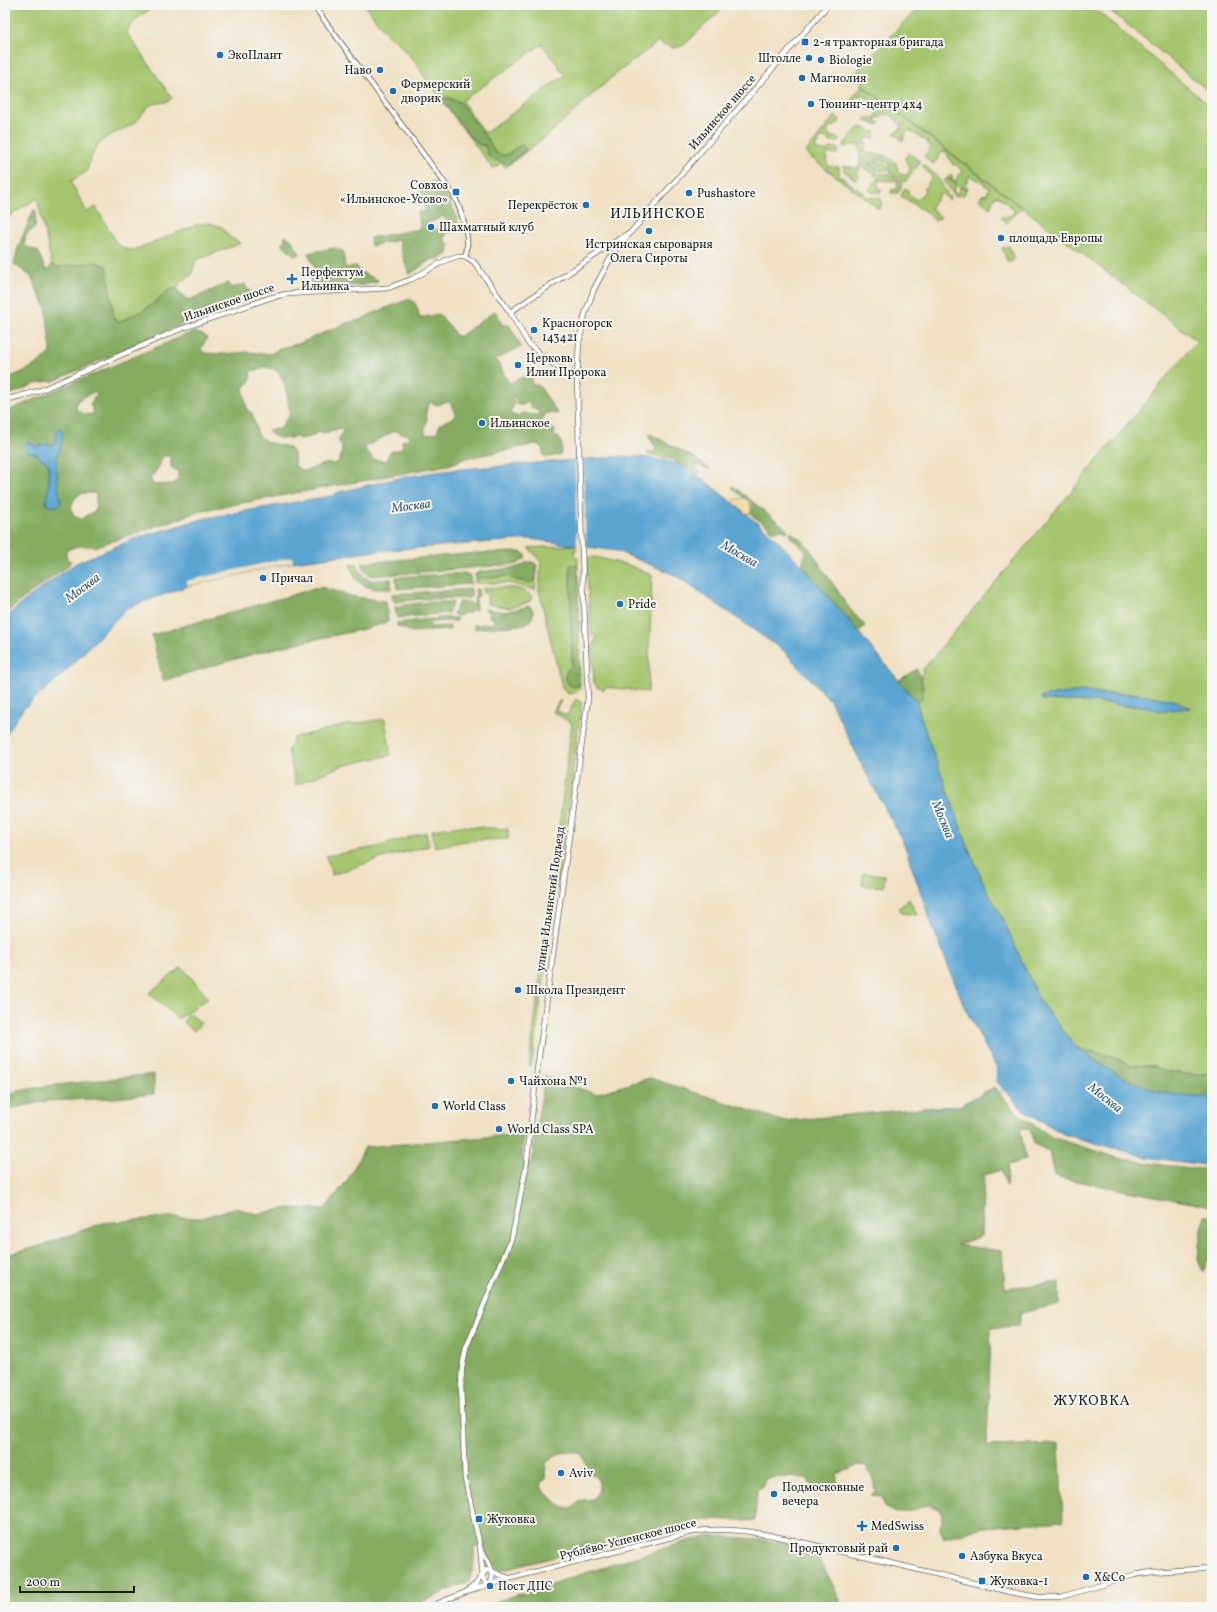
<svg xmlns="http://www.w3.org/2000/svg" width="1217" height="1612" font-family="Vollkorn,serif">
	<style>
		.green { fill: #a5c66e; stroke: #607145; fill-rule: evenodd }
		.forest { fill: #84ab61; stroke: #50643e; fill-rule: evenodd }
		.sand { fill: #eeda9e; stroke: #857b5d }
		.water { fill: #5aa4d2; stroke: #3b6077 }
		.pier { fill: #f0e1c4 }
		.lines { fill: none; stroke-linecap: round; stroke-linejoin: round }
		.stream { stroke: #5aa4d2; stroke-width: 1 }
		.tertiary-casing { stroke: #666157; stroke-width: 6 }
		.secondary-casing { stroke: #666157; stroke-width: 6 }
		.tertiary { stroke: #fff; stroke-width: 4 }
		.secondary { stroke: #fff; stroke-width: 4.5 }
		.poi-dot { fill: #1f6fb2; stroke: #f6f6f2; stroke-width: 1.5 }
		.labels { text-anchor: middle; stroke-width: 4; stroke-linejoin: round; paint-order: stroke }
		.poi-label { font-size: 12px; fill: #1c1c1c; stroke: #f6f6f2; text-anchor: start }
		.street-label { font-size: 12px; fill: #1c1c1c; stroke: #f6f6f2 }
		.water-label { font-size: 13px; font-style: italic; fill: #38596e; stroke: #f6f6f2 }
		.quarter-label { font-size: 14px; letter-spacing: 1px; fill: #1c1c1c; stroke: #f6f6f2 }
	</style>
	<rect width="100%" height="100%" fill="#f6f6f2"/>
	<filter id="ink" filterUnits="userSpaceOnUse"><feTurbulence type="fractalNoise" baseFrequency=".025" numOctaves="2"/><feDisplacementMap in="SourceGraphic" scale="8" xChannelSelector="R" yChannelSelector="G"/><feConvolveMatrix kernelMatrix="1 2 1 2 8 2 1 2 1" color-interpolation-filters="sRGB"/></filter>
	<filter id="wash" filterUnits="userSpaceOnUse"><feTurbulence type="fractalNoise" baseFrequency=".012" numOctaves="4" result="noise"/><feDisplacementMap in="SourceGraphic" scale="16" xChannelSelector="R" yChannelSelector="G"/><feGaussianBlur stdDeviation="0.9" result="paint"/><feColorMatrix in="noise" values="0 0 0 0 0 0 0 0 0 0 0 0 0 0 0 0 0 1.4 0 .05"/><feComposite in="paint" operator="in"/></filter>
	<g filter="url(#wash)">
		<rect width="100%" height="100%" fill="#f0e1c4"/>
		<!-- green -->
		<path class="green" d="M5,5h158c-3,3 -8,2 -12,4 -7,4 -23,16 -24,24l45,65c-6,7 -16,3 -23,8 -5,4 -8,11 -12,15 -10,8 -29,13 -35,20 -9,8 -12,21 -16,31l-13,8 -2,2 16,30 9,-5 21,37 8,5 9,1 62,-25 13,-2 13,4 7,10 12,6 -45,17 -1,3 -3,12 -11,6 -4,8h-7l-12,11 -16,11 -23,11 -5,-3 -3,-11 -28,-44 -25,3 -6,-2 -15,-67 -32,21z
			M365,5h358l1,2 -41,39 -10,2 -6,-3h-5l-3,-4 -47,36 -63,57 -43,33 -5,-4 -8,6 -68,-91 -9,-16 -19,-20 -9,-6zM542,44l23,31 -80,58 -23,-32zM447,97l13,5 31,42c2,8 6,12 15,11l13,-9 7,4 -20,13c-6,-4 -12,-2 -18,-7l-2,-9 -7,-3 -5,-5 -6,-4 -26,-35v-2z
			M925,5h93l75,5 8,4 111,94v965l-18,2 -30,-4 -10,-5 -24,-1 -20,-9 -33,-8 -37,-46 -38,-85 -17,-31 -15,-34 -43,-116 -11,-35 3,1 4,-12 -2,-14 3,-8 273,-327 -335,-256v-8l-4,-4v-3l51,-53zM1093,692c14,2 29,1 43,2 17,1 39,6 54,14l-30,3 -18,-5h-19l-13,-3 -68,-3 -1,-3z
			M1102,5h110v89l-95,-78z
			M862,86l160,122 -15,15 -6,-5 1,-2 3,2 2,-3 3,2 5,-7 -18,-15 -5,6v3l-2,4 -11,-9 3,-4 5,-1 2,-7 -5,-2 1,-2 -16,-7 -2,6h-2v2l3,3 -1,3 -6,-5 -14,-7 4,-3 2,3 -2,1 5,2 1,-2 -1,-1 7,-6 -8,-8 -2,1 -8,-14 -6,4 -2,5 -4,4 -9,-7 7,-10 -4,-4 1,-1 -19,-12 -4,4 -2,7 -9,-7 1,-2 5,-2 2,-5 -5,-3 1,-2 -5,-2 1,-2 -6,-2 -1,1 -4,-2 -2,5 -3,-1 -2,4 4,2 -2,3 -14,-6 2,-2h9l3,-7 -3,-2v-4l-13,-11 -3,4 -2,-2 -3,3 2,6 -5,4 -5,-3z
			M835,116l5,4 -2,4 -1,-1 -4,4 -2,-1 -4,6 5,5h3l5,3 -1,2h-9l-1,-3 -10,-1v6h-3v6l10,1 5,-3h7v6h-12l2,12 11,1v8l29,22 13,1v9l-2,2 -74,-56z
			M862,127l14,6 -2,6 -8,-1 -1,15 17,2v5l-19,-1 15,13 -2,4 -14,-10 -5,7 3,3 -4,4 -12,-9 -1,-5 15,2 2,-4v-19h-13v2h-3v-3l14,-16z
			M909,153l11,9 -1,2 -14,18 -15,-10v-7l-6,-4v-6l12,8 2,9 8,4 4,-6 -5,-12z
			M869,161l15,2 4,4v3l-8,1 -12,-9z
			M924,165l12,10 14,23 -1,2 -8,-7 -11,15 11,9 -6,4 -7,-8 -27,-17 1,-3 3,-5 4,3 -1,3 9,6 8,-9 -1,-2 8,-12 -10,-11z
			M880,174h10l13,9 -5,10h-7l1,-4 5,1 1,-9 -20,-1v7l3,3v2h-9l-3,-2z
			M946,179l12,6 -3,2 -2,5 5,1 2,-4 -1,-2 1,-1 6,5 -2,4 -10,1 -10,-16z
			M1009,246l5,14 -6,3 -6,-15z
			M576,545v6h-2l1,6h3v8l-8,1 2,99 -5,5 2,15 5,2 6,-2c-1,7 -6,9 -12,9l-6,-7 -20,-83 -3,-14 2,-27 -7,-10 -6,-5z
			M595,557l33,8 24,10 -4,117 -42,-5 -2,3 -7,-3 -3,-4 -2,-37 3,-1 1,-10 -5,-1 -5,-76z
			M537,570l-2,20 -26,-7h-34v-4l34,-3 26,4z
			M483,588c13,0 43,-4 49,10l-3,4 -20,6 -22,-4v-11h-4z
			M576,699l5,3v9l-49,353 -3,2 43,-343 -19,-11 6,-11h2l-5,9 11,6z
			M385,719l6,36 -50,11 -45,19 -8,-36 4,-5 1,-6 51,-13z
			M462,826l46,3v10l-43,2 -30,6 -3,-17z
			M426,832l3,14 -51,13 -46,16 -6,-19 51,-9z
			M863,873l22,2 -1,12 -22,-2z
			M909,899l8,16 -15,-2 -3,-5z
			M182,967l26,31 -30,21 -29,-26z
			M190,1014l11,9 -7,8 -11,-9z"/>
		<!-- forest -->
		<path class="forest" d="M443,97l17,5 31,42c2,8 6,12 15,11l15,-10 3,1 2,4 -17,13 -3,1c-6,-5 -16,-2 -18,-9 -2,-4 -1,-6 -3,-10h-6l-5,-6 -6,-4 -26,-35z
			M434,181c16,19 21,27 26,50l-12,1 -3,4v4l4,4 -1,10 -9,5h-6l-6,3 -18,13 -11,-35 -27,6 -1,-8 49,-9 1,-5 -2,-12 8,-1 -6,-24zM444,216l4,9 -19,7 -3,-8z
			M34,209l2,2 -1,17 -9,6 -2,12 14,5 8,20 6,-6 6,2 39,-5 10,4 7,53 5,3 23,-11 16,-11 12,-11h7l9,10h5l38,-16 3,5 13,-4 2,5 3,1 2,6 -2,1 1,2 -76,28 -121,54c-23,0 -30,11 -49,14v-16c16,-6 36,-14 46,-28l-5,-43 -10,-20 -4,-11 -18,-13 4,-16z
			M285,236l6,3 9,15 -5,2 -14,-13 3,-1z
			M334,248l9,3 2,17 12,-2 2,5 16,8 3,1 -1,2 -13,3 -52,3 -1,-9 5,-9 -8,-17z
			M409,299c9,4 8,10 11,19l18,-4 12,12 6,10h4l35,-25 2,2 5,12h6l2,1 11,21 -25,12 13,24 22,-9 1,11h6l2,2 18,27 -12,-1 -5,8v3l14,6 -1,6 5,2c3,5 4,11 1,17l-15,3c-3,-4 -1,-8 -4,-12l-5,-2c-22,5 -43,9 -65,13 -7,1 -15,6 -23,8l-244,45 -109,37c-12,-2 -18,-2 -29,4v5l5,5 -2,4 -43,31 -21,18v-202l180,-77c9,-2 14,-4 22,3l-6,11 4,4 19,1 23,-2 23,2 11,-6 17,-4 51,-22 12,-2 10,-6zM263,367c24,0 23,28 27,46l-10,16 -12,1c6,9 14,9 24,8l2,-2 6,3 14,-3 4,-4 8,1 14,-5 2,2 1,2 -5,8c4,6 5,8 3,15 -4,14 -8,6 -20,10 -6,2 -12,5 -18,6l-8,-5 -1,-12 -6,-7 -21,-5 -9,-7 -6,-22 -5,-3 -4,-23c6,-2 9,-8 7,-15 5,-3 8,-1 13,-5zM95,391l2,3 -7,10 4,9c-6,4 -16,0 -18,-6l1,-6zM512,396l3,1 2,8h6l5,-3 3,5 10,6c-5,3 -13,1 -18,0l-5,3h-3l-5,-3 4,-9zM430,402l8,3 6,-3h6l6,14 -16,8 -3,8 -9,3 -3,-1v-6l2,-9 -1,-9zM60,428c6,9 -1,22 -3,31 -2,9 2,34 4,44l-15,-1 3,-19 -1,-19 -11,-10 -6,-1 -1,-9 6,3 8,-3 5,2 6,-2 2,-6 -1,-6zM394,431h3l4,3 3,-1 5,3 -1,3 -6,2 1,5 -2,3 -11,3 -5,9 -14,-2v-4l-5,-4 -1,-3 2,-2zM163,456h8v11l7,5v8l-5,4 -20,1 -3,-6 9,-12zM82,493h12l2,2v15l-2,2 -9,4 -2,3c-15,-1 -15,-19 -1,-26z
			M650,434l45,24 15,11 -14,-4 -1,2 5,6 -2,1 -25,-14 -25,-6v-2h6l2,-4 -8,-12z
			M733,486l55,44 -1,2 -6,-2 -9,1c-7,-9 -17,-11 -21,-18 1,-14 -11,-16 -19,-26z
			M791,532l16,13 42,63 16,18 -6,6 -57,-67 4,-14 -17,-15z
			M521,552l4,2 1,2 -1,3 -8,5 -132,11c-13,1 -19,3 -23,-12l115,-10z
			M527,562h6l4,3 -2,15 -5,3 -18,-4 -3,-3 -34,3v-5l5,-2 39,-5z
			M357,563c8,22 13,17 34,16v10c-22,1 -35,-2 -41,-24z
			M570,565h8l2,120 -6,2 -5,-2 -4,-8 2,-7 5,-5z
			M464,573l6,2 1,9 -74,5 -1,-12z
			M320,587l35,10 31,4 2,21c-30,10 -59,14 -90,21 -45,10 -90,24 -135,38l-11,-46z
			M476,588l2,1 1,7 -3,1v13h-6v3h-7l-1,2 -4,1 -5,-2 6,-12h11l1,3 3,-1 1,-8h1l-1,-7z
			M471,589v7l-2,2 -48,1 -26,3 -2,-2 -1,-6z
			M428,602h24l1,1 -5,10 -51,5 -2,-12z
			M530,606l3,5c0,8 -3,11 -10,14l-49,4v-4l20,-2v-5h-4l-1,-7 -4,-1v-1l20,3z
			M448,617l9,1v3l-27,1v5l20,-1v4l-38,2 -15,-6v-3z
			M917,669c5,10 6,19 5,31l-3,2 -3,-1 -17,-21z
			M1077,1048l33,8 20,9 24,1 10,5 30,4 18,-2v24c-17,0 -36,0 -53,-5 -30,-8 -57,-26 -82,-44z
			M154,1074v20l-39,4 -69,3 -41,9v-16l34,-7z
			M545,1076l50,18 55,-16 133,43 152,-14 24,-1 35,-19 22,25 34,24 67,22 72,11 23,-1v39l-158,-30 -5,-26 -15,-7 -4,-15 -10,-1 6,32 -18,5 -2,21 -5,-16 -17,5 -3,61 -24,9 45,6 3,37 54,-6v22l-38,9 -2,13 -28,2 -4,118 72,-2 4,77 -79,6 -40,12 -3,-10 1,-14 -3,-6 -11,-4 -18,6 -13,2 -12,-5 -3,-12 -11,-1 4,-4 -2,-12 -7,-13 -9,-1 -20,9v10l-5,6 -17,3 -8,-15 -29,-1 -13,2 -2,7 -6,4 -2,31 -46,-2 -210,52 -8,-7 -9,-18 -8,1v17l-5,17 -58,26h-406v-352l32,-8 66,-24 65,-6 33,1 34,-10 23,6 29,-6 38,1 23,-30 17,-32 158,-13 -1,27 10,3 3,-29zM566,1451l16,3 7,18 6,4 4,6v8l-6,9c-4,1 -9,0 -13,2 -2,1 -4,5 -7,6 -10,5 -15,-4 -21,-9 -6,-5 -11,-7 -11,-15l4,-4 1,-16 4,-4z
			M1205,1216h7v34l-9,22 -5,-13 1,-16z
			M710,1536c19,0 93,6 105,17 5,4 24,45 28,54h-361l12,-5 193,-61z"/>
		<!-- sand -->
		<path class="sand" d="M742,498c8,1 10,8 9,15l-5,1 -13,-12 2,-2z"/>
		<!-- water -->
		<path class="water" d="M60,428c6,9 -1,22 -3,31 -2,9 2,34 4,44l-3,3 -6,1 -5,-2 -1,-3 3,-19 -1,-19 -2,-3 -5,-2 -4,-5 -9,-2 -3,-8 3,-2 8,5 8,-3 8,1 5,-4 -1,-9z
			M626,456l25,2 27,6 25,15 68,55 31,31 114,136 11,35 43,116 15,34 17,31 38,85 37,46 27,19 27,14 28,11 33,5h20v69l-66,-9 -83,-23 -41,-25 -26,-28 1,-12 -32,-61 -34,-85 -27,-79 -40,-75 -34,-69 -46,-49 -109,-76 -58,-24 -87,-12 -153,12 -84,11 -105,24 -61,22 -66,68 -38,33 -18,27v-118l23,-20 48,-35 60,-25 70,-20 130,-23v-2l58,-14 35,-6 32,-4z
			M1081,691l23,3h34l39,7 14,7 -31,3 -18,-5h-19l-13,-3 -68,-3 -1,-3z"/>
		<!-- pier -->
		<path class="pier" d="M583,458l3,91 -9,-2 -2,-88z
			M292,557l1,5 -105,24 -1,-5z"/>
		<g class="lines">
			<!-- stream -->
			<path class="stream" d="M915,1112l21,-1 16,-3 53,-18"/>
		</g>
	</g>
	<g filter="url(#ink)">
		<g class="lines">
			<defs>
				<path id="tertiary" d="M313,5l140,189c8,15 19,47 12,62"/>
				<path id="secondary" d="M510,312l117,-78
					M5,400l34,-9 139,-61 91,-32 17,-4 102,-6 24,-9 34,-19 12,-4h7l9,6 36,50 18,31 18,16 25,17 6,1
					M481,1549c6,11 16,24 9,35
					M490,1584l-4,-1 -3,-5 -3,-32 -15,-67 -4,-92 1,-19 4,-20 46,-111 14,-69 11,-98 51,-372 -6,-145 -5,-176 2,-34 6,-29 9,-25 15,-28 8,-13 211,-243
					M468,1590l7,-5 11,-15c8,0 15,7 23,8
					M429,1607l37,-15 45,-14 181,-46c48,-8 100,8 147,19 57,13 114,27 171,41l28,5h23l73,-22 18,-3 60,-4"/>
			</defs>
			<!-- tertiary casing -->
			<use href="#tertiary" class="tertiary-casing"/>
			<!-- secondary casing -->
			<use href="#secondary" class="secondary-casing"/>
			<!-- tertiary -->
			<use href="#tertiary" class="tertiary"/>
			<!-- secondary -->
			<use href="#secondary" class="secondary"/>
		</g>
	</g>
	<!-- markers -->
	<g class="poi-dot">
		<rect x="801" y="38" width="8" height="8" rx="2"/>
		<circle cx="220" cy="55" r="4"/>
		<circle cx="809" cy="58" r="4"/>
		<circle cx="821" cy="60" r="4"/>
		<circle cx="380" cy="70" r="4"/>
		<circle cx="802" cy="78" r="4"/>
		<circle cx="393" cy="91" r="4"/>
		<circle cx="811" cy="104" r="4"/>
		<rect x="452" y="188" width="8" height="8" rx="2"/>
		<circle cx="689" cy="193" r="4"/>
		<circle cx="586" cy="205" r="4"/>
		<circle cx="431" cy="227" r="4"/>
		<circle cx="649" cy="231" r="4"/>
		<circle cx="1001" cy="238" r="4"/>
		<path d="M290 273h4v4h4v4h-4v4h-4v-4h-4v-4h4z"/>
		<circle cx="534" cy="330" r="4"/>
		<circle cx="518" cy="365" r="4"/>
		<circle cx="482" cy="423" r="4"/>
		<circle cx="263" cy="578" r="4"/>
		<circle cx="620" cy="604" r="4"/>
		<circle cx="518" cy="990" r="4"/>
		<circle cx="511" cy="1081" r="4"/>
		<circle cx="435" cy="1106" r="4"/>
		<circle cx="499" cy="1129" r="4"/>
		<circle cx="561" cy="1473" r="4"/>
		<circle cx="774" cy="1494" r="4"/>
		<rect x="475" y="1515" width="8" height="8" rx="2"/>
		<path d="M860 1520h4v4h4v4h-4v4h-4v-4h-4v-4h4z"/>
		<circle cx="896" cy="1548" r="4"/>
		<circle cx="962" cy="1556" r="4"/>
		<circle cx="1086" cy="1577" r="4"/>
		<rect x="978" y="1577" width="8" height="8" rx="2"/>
		<circle cx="490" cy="1586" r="4"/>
	</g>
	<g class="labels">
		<!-- poi labels -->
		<g class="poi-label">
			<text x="813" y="46">2-я тракторная бригада</text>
			<text x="228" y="59">ЭкоПлант</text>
			<text x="801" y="62" text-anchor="end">Штолле</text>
			<text x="829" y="64">Biologie</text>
			<text x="372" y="74" text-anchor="end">Наво</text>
			<text x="810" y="82">Магнолия</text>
			<text x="401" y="88">Фермерский<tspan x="401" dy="14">дворик</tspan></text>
			<text x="819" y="108">Тюнинг-центр 4х4</text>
			<text x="448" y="189" text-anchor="end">Совхоз<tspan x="448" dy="14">«Ильинское-Усово»</tspan></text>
			<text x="697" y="197">Pushastore</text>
			<text x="578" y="209" text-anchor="end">Перекрёсток</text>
			<text x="439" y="231">Шахматный клуб</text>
			<text x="1009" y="242">площадь Европы</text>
			<text x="649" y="248" text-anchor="middle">Истринская сыроварня<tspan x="649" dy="14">Олега Сироты</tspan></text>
			<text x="301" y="276">Перфектум<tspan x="301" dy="14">Ильинка</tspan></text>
			<text x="542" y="327">Красногорск<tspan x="542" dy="14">143421</tspan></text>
			<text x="526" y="362">Церковь<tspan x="526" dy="14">Илии Пророка</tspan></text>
			<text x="490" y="427">Ильинское</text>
			<text x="271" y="582">Причал</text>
			<text x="628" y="608">Pride</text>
			<text x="526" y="994">Школа Президент</text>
			<text x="519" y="1085">Чайхона №1</text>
			<text x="443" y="1110">World Class</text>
			<text x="507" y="1133">World Class SPA</text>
			<text x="569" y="1477">Aviv</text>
			<text x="782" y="1491">Подмосковные<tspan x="782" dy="14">вечера</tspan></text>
			<text x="487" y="1523">Жуковка</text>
			<text x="871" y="1530">MedSwiss</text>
			<text x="888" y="1552" text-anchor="end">Продуктовый рай</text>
			<text x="970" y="1560">Азбука Вкуса</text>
			<text x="1094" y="1581">X&amp;Co</text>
			<text x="990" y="1585">Жуковка-1</text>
			<text x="498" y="1590">Пост ДПС</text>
		</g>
		<!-- street labels -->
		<g class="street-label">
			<text transform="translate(722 112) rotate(-49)" y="4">Ильинское шоссе</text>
			<text transform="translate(229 302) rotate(-19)" y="4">Ильинское шоссе</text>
			<text transform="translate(550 899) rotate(-82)" y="4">улица Ильинский Подъезд</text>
			<text transform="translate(628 1539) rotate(-14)" y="4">Рублёво-Успенское шоссе</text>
		</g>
		<!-- water labels -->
		<g class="water-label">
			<text transform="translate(411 505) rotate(-7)" y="5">Москва</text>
			<text transform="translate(740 553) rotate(30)" y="5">Москва</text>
			<text transform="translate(82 587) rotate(-37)" y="5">Москва</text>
			<text transform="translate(944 819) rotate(68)" y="5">Москва</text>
			<text transform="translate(1106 1097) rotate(38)" y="5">Москва</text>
		</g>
		<!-- quarter labels -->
		<g class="quarter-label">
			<text x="658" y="218">ИЛЬИНСКОЕ</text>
			<text x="1092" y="1405">ЖУКОВКА</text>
		</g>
	</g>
	<!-- margin -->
	<rect width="1217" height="1612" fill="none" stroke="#f6f6f2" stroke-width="20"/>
	<!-- scale -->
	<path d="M20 1586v6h114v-6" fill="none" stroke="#1c1c1c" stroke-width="2"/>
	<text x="26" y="1586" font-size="12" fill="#1c1c1c" stroke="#f6f6f2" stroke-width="3" paint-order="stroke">200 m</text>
</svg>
